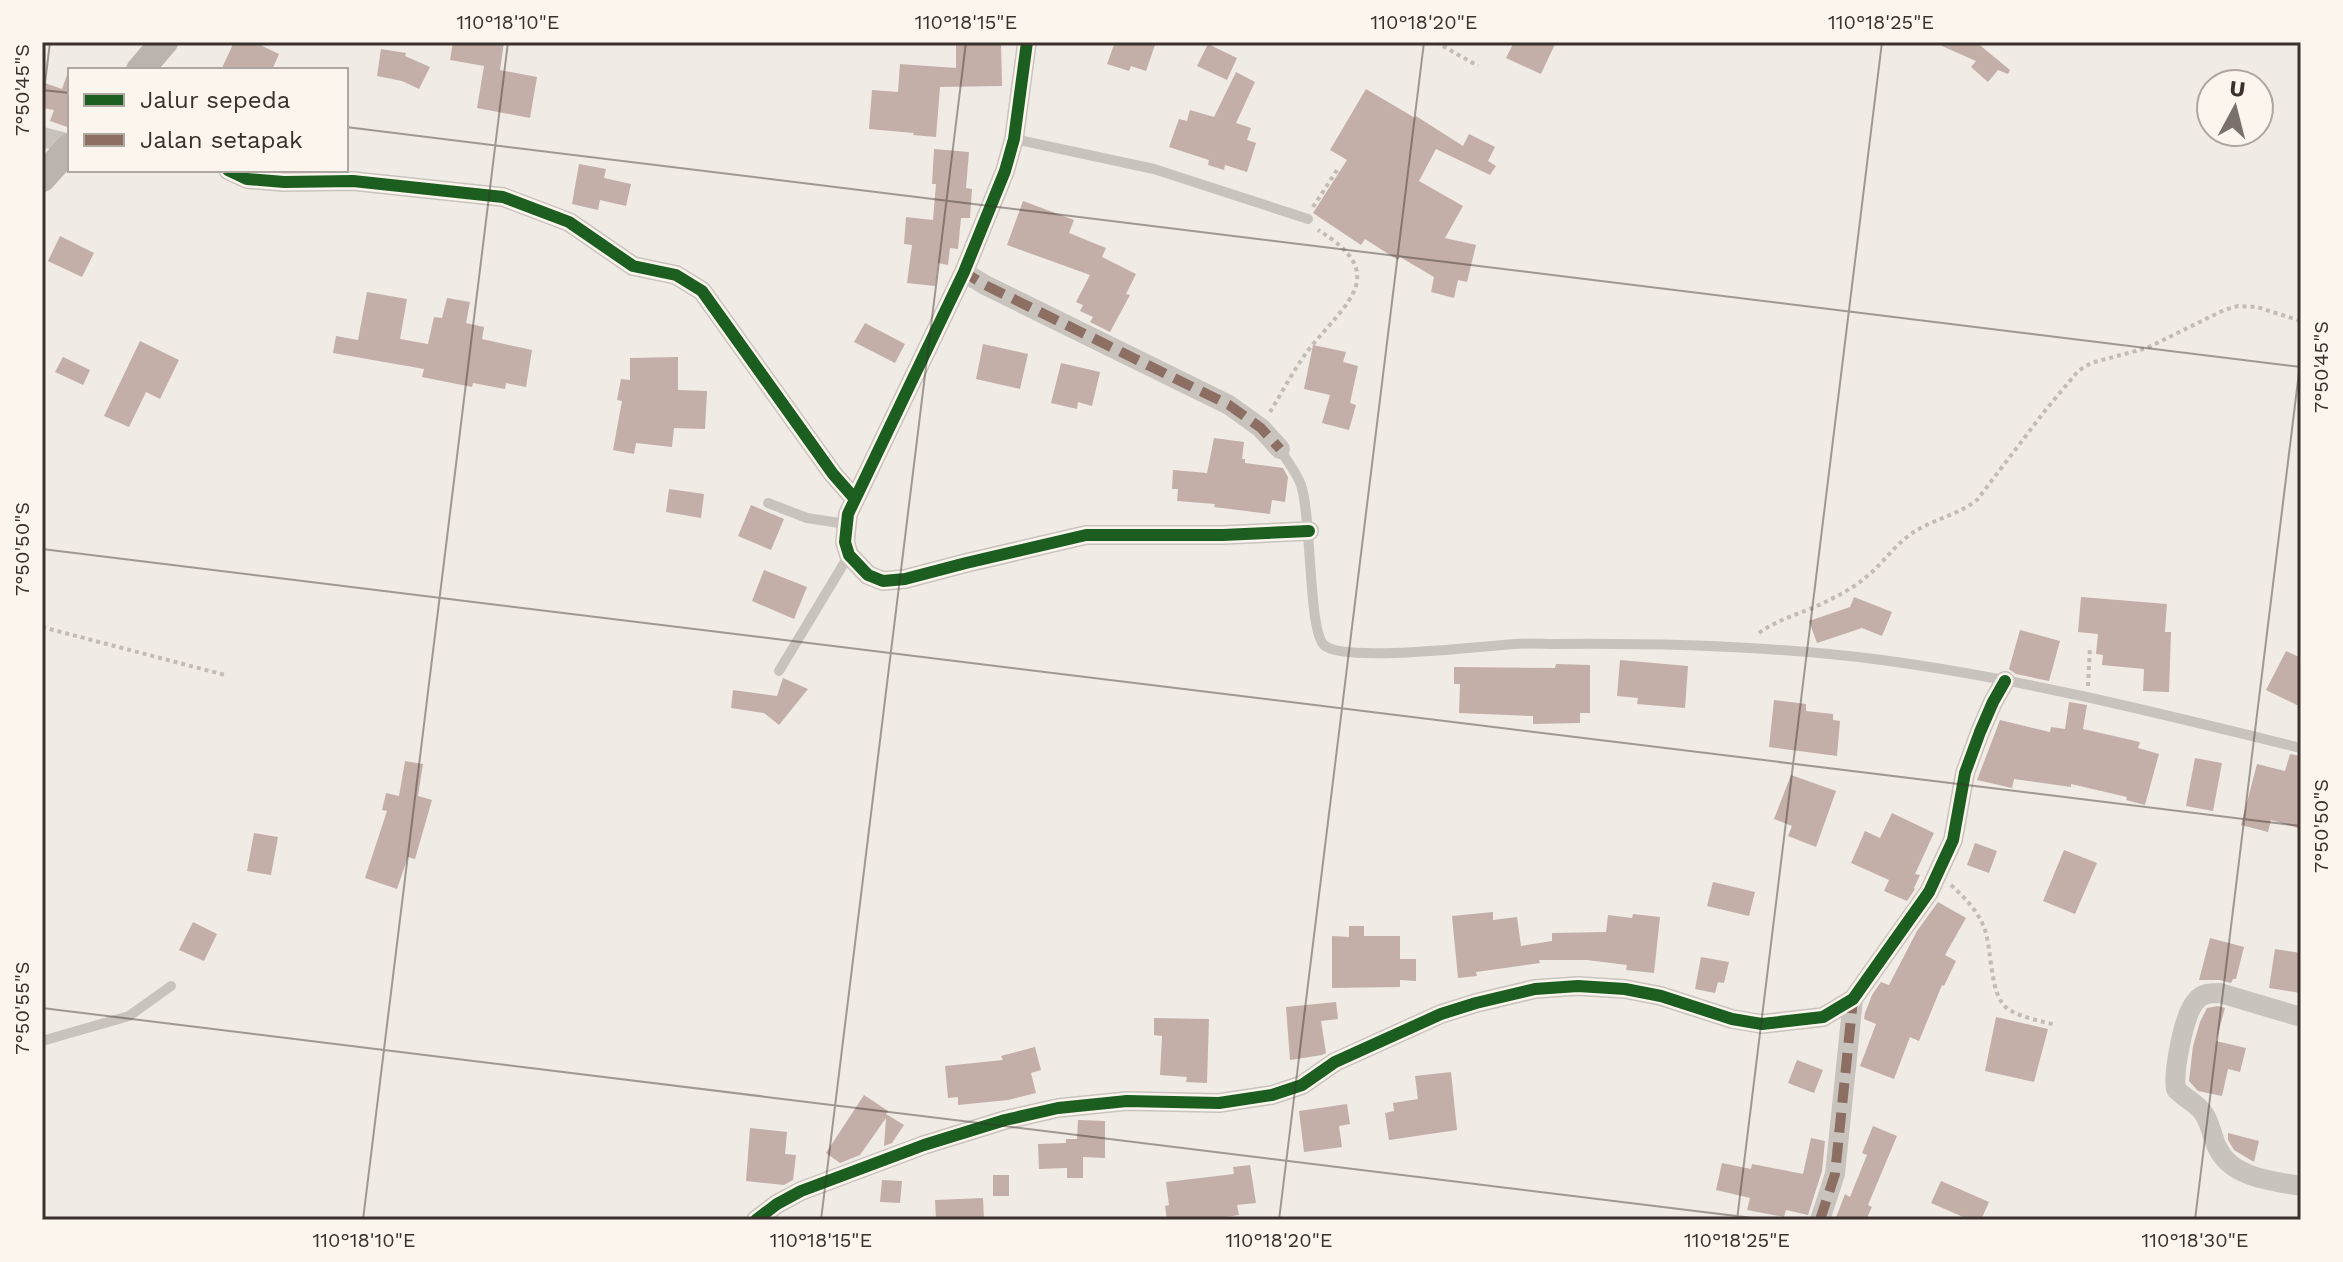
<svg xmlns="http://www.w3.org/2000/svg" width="2343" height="1262" font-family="'Work Sans',sans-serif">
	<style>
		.building { fill: #c3afa7 }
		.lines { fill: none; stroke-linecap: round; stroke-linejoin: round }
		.path { stroke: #c2bbb6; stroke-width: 4; stroke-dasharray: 4 4; stroke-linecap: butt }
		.lane { stroke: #c9c3be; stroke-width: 10 }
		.street { stroke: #c9c3be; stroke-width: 20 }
		.secondary { stroke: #bab3ae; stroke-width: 28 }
		.quiet { stroke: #8d6e63; stroke-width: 10; stroke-dasharray: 20 10; stroke-linecap: butt }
		.cycleway-casing { stroke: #fbf5ee; stroke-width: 17 }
		.cycleway { stroke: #1b5e20; stroke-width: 12 }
		.ticks { fill: none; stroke: #3b302b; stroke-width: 2; stroke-opacity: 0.45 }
		.neatline { fill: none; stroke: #3b302b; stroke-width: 3 }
		.ticks-label { font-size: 20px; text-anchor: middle; fill: #3b302b }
	</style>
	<rect width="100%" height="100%" fill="#f0ebe5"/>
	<!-- building -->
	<path class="building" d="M234,42h20l25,12 -7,16h-51z
		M453,42h51l-4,28 37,7 -7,41 -53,-10 7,-42 -34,-6z
		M956,42h45l1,44 -62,1 -4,50 -23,-2 1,-2 -45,-4 3,-39 26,2 2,-28 56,4z
		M1115,42h41l-10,29 -15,-5 -2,5 -22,-7z
		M1514,42h42l-15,32 -35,-16z
		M1933,42h43l34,28 -2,4 -10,-4 -10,12 -17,-15 5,-6z
		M1208,44l29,14 -10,22 -30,-14z
		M381,49l25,4 -1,3 25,11 -11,22 -17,-8 -25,-5z
		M68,72h2v56l-20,-7 4,-11 -12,-2v-26l20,7z
		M1236,72l19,10 -19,41 15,5 -4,12 9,3 -9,29 -22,-7 -1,5 -16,-5 1,-5 -40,-13 10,-28 8,2 3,-11 24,7z
		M1366,89l49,29 1,-2 47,30 6,-12 26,13 -7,14 8,5 -6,9 -54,-26 -17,32 44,25 -18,32 31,7 -9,37 -9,-2 -4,18 -23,-6 3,-15 -34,-20 -2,3 -33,-21 -4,6 -48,-32 34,-53 -17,-10z
		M934,149l35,3 -3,36 6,1 -2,29h-9l-3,31 -8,-1 -2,17 -10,-2 -3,23 -28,-3 5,-38 -8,-1 2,-27 27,3 3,-36h-4z
		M579,164l27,5 -2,9 27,6 -5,22 -26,-6 -2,10 -26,-6z
		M1023,201l51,19 -5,13 37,15 -4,9 34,17 -10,20 4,1 -20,37 -20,-10 3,-5 -13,-6 3,-6 -7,-3 14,-27 -83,-30z
		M60,236l34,17 -12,24 -34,-16z
		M367,292l40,7 -7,40 28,5 6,-27 8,1 5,-20 23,4 -4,21 18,4 -2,12 50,11 -6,37 -20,-4 -1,6 -32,-6 -1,4 -50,-10 2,-8 -91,-16 3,-17 22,4z
		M865,323l40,21 -10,19 -41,-21z
		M140,341l39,19 -19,39 -14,-7 -17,35 -25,-11z
		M983,344l45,10 -8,35 -44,-10z
		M1313,345l33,7 -3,10 15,4 -8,37 6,2 -7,25 -27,-7 8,-28 -26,-6z
		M63,357l27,13 -7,15 -28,-13z
		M678,357v33l29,1 -2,38 -31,-1 -2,19 -36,-4 -2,11 -21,-4 9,-49 -5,-1 4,-21 9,1v-22z
		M1061,363l39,9 -8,34 -14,-4 -1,7 -26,-6z
		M1214,438l30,4 -2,17h3v4l38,5 5,9 -3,25 -13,-2 -2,14 -56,-7 1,-3 -38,-3 1,-12h-6l1,-19 34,3z
		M669,489l35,5 -3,24 -35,-6z
		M751,505l33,14 -13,31 -33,-14z
		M764,570l43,17 -13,32 -42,-18z
		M1854,597l38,15 -10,24 -20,-8 -45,15 -8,-22 41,-14z
		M2081,597l86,7 -2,28h6l-2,60 -26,-1 1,-22 -42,-4 1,-10 -7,-1 2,-20 -20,-2z
		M2020,630l40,11 -11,40 -33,-7 -7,-5z
		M2286,651l15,7v49l-35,-17z
		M1620,660l68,6 -3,42 -48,-4 1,-6 -21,-2z
		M1556,664l34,1v48h-10v10l-47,1v-8l-74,-3 1,-29h-6v-17l101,1z
		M783,678l25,11 -29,36 -15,-12 -33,-5 2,-18 44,6z
		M1774,700l32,4v7l27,3v6l7,1 -3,35 -68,-9z
		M2069,702l18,3 -4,24 57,13 -2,6 21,6 -14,51 -19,-5 1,-3 -56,-13v3l-57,-8 -2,9 -35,-8 23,-60 50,12 1,-5 14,2z
		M2290,754l11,2v73l-30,-9 -3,12 -27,-7 16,-61 28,7z
		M2195,758l27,5 -9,48 -27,-5z
		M405,761l18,3 -5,32 14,4 -17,59 -7,-2 -11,32 -32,-11 22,-67 -5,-1 4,-17 13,3z
		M1791,775l45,16 -20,56 -28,-11 4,-10 -18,-7z
		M1892,813l42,20 -19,41 5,1 -6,13 1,1 -8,12 -23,-10 5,-11 -38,-17 14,-32 15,7z
		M254,833l24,4 -7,38 -24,-4z
		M1975,843l22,8 -8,22 -22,-8z
		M2064,850l33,13 -22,51 -32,-13z
		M1713,882l42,10 -6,24 -42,-10z
		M1938,902l28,16 -21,37 11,6 -12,25 -2,-1 -23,56 -9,-4 -16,42 -34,-13 16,-42 -12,-5 1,-6 7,-18 9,-13 8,3 28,-54z
		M1493,912v8l24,-3 4,29 31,-5v-8l54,-1 2,-17 24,3 1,-4 27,3 -6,56 -28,-3 1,-5 -40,-5h-48l1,3 -64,9 1,4 -19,2 -6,-62z
		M193,922l24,12 -13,27 -25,-11z
		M1349,926h15v10h36v23h16v22l-16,-1v7l-68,1v-52l17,1z
		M2210,938l34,9 -8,32h-3l-2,4 -11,-3h-21z
		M2275,949l26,4v40l-32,-5z
		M1701,957l28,5 -5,21 -6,-1 -3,11 -20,-4z
		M1336,1002l2,17 -17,2 5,32 -4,2 -32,5 -4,-53z
		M2218,1006l7,2 -9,33 30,7 -6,24 -12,-3 -6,27 -24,-5 -9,-10 4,-35 7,-24 7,-14z
		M1996,1017l52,12 -14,53 -49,-11z
		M1154,1018l55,1 -2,64 -21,-1 1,-5 -27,-2 2,-39 -8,-1z
		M1035,1047l6,23 -10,3 5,20 -28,7 -50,5v-8l-10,1 -3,-32 58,-6 -2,-4z
		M1797,1060l26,10 -9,23 -26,-10z
		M1451,1072l6,58 -68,10 -4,-27 9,-2 -1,-8 25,-4 -3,-23z
		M864,1095l24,16 -2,3 18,11 -12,18 -8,3 2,-28 -26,37 -20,8 -14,-10z
		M1347,1104l3,20 -11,2 3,21 -38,5 -5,-41z
		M1078,1120l27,1v37l-22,-1v21h-16v-10l-28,1 -1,-25 28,-1v-4h11z
		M1873,1126l24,10 -29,69 4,2 -6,13h-31l10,-26 5,3 17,-42 -5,-2z
		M750,1128l37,4 -2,22 11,1 -3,25 -9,5 -38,-4z
		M2228,1133l31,8 -5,21 -20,-12 -6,-10z
		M1811,1138l14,3 -3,30 -14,44 -22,-5 -2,7 -37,-7 3,-12 -34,-8 6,-27 29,6 1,-5 51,10z
		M1250,1165l6,38 -19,2 2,10 -32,5h-40l-2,-14 4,-1 -3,-23 68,-8 -1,-7z
		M993,1175h16v21h-16z
		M882,1180l20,1 -2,22 -20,-1z
		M1941,1181l48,21 -8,18h-11l-39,-17z
		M983,1198l1,22h-48l-1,-20z"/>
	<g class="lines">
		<!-- path -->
		<path class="path" d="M1436,42l42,24
			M1313,207l24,-37
			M1270,412c13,-21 25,-45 40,-64 38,-47 80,-74 8,-118
			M42,627l183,48
			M1759,633c22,-16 49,-21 72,-34 15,-7 29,-16 41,-27 12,-11 22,-25 35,-35 21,-17 48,-20 70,-37l67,-88 34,-41 13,-8 56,-15 77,-38 14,-4 19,1 44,14
			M2088,686l2,-40
			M1951,885c13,12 25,24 32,40 10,21 5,70 25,84 14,9 33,12 48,16"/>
		<!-- lane -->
		<path class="lane" d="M1014,139l140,30 154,50
			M1280,449c6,11 17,24 21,36 11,32 7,145 23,160 19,18 159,1 191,-1 14,-1 28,0 42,0 109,-1 218,2 325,16 142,19 280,54 419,88
			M768,503l39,15 39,6
			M779,671l70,-116
			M42,1041l87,-25 42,-30"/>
		<!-- street -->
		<path class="street" d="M1027,42l-13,97 -9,32 -41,101 -116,242 -3,28 4,13 19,20 15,6 22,-2 61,-16 120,-28h137l86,-4
			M42,137l28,7
			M228,170l19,9 37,3 69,-1 150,16 66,25 64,44 43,9 26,16 131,183 22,25
			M964,272l21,13 244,120 32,23 19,21
			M2301,1017l-81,-24c-9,0 -18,0 -24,8 -12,12 -23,71 -20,88 9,10 21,14 28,25 7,10 8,24 14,35 15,29 54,32 83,37
			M756,1220l21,-16 24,-13 123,-46 81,-25 53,-12 69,-7 92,2 53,-8 30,-10 33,-23 106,-48 35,-11 59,-14 43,-3 47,3 36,7 71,23 30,5 61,-7 30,-18 76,-107 24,-52 12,-67 15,-41 13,-30 12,-21
			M1820,1220l15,-46 18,-175"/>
		<!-- secondary -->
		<path class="secondary" d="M140,70l24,-28
			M42,178l28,-31"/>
		<!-- quiet -->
		<path class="quiet" d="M962,276l2,-4 21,13 244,120 32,23 19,21
			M1820,1220l15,-46 18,-175"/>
		<defs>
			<path id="cycleway" d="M1027,42l-13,97 -9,32 -41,101 -116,242 -3,28 4,13 19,20 15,6 22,-2 61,-16 120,-28h137l86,-4
				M228,170l19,9 37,3 69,-1 150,16 66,25 64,44 43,9 26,16 131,183 22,25
				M756,1220l21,-16 24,-13 123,-46 81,-25 53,-12 69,-7 92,2 53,-8 30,-10 33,-23 106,-48 35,-11 59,-14 43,-3 47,3 36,7 71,23 30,5 61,-7 30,-18 76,-107 24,-52 12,-67 15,-41 13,-30 12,-21"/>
		</defs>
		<!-- cycleway casing -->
		<use href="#cycleway" class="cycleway-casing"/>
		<!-- cycleway -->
		<use href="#cycleway" class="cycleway"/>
	</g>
	<!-- ticks -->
	<path class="ticks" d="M42,90l28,3M42,108l8,-66M346,127l1955,240M42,549l2259,277M42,1008l1727,212M363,1220l145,-1178M821,1220l145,-1178M1279,1220l145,-1178M1737,1220l145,-1178M2195,1220l106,-864"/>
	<!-- border -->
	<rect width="2343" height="1262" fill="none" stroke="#fbf5ee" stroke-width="88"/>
	<!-- legend -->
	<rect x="68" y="68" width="280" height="104" fill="#fbf5ee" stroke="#aea6a0" stroke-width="2"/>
	<rect x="84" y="94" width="40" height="12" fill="#1b5e20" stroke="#aea6a0" stroke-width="2"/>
	<text x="140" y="108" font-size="24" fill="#3b302b">Jalur sepeda</text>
	<rect x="84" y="134" width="40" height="12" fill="#8d6e63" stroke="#aea6a0" stroke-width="2"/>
	<text x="140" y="148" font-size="24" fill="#3b302b">Jalan setapak</text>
	<!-- north arrow -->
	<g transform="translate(2235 108) rotate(7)"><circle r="38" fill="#fbf5ee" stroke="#aea6a0" stroke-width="2"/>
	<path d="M0-6L14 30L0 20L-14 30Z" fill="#7a716c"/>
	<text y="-12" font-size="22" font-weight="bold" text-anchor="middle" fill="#3b302b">U</text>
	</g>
	<rect x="44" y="44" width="2255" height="1174" class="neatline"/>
	<g class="ticks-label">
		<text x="508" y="29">110°18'10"E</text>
		<text x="966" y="29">110°18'15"E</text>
		<text x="1424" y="29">110°18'20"E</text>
		<text x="1881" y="29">110°18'25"E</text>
		<text transform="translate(22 90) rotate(-90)" y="7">7°50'45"S</text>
		<text transform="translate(2321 367) rotate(-90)" y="7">7°50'45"S</text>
		<text transform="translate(22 549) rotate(-90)" y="7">7°50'50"S</text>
		<text transform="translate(2321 826) rotate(-90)" y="7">7°50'50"S</text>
		<text transform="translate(22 1008) rotate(-90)" y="7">7°50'55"S</text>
		<text x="364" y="1247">110°18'10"E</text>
		<text x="821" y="1247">110°18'15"E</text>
		<text x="1279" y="1247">110°18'20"E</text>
		<text x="1737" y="1247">110°18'25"E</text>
		<text x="2195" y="1247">110°18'30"E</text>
	</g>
</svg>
